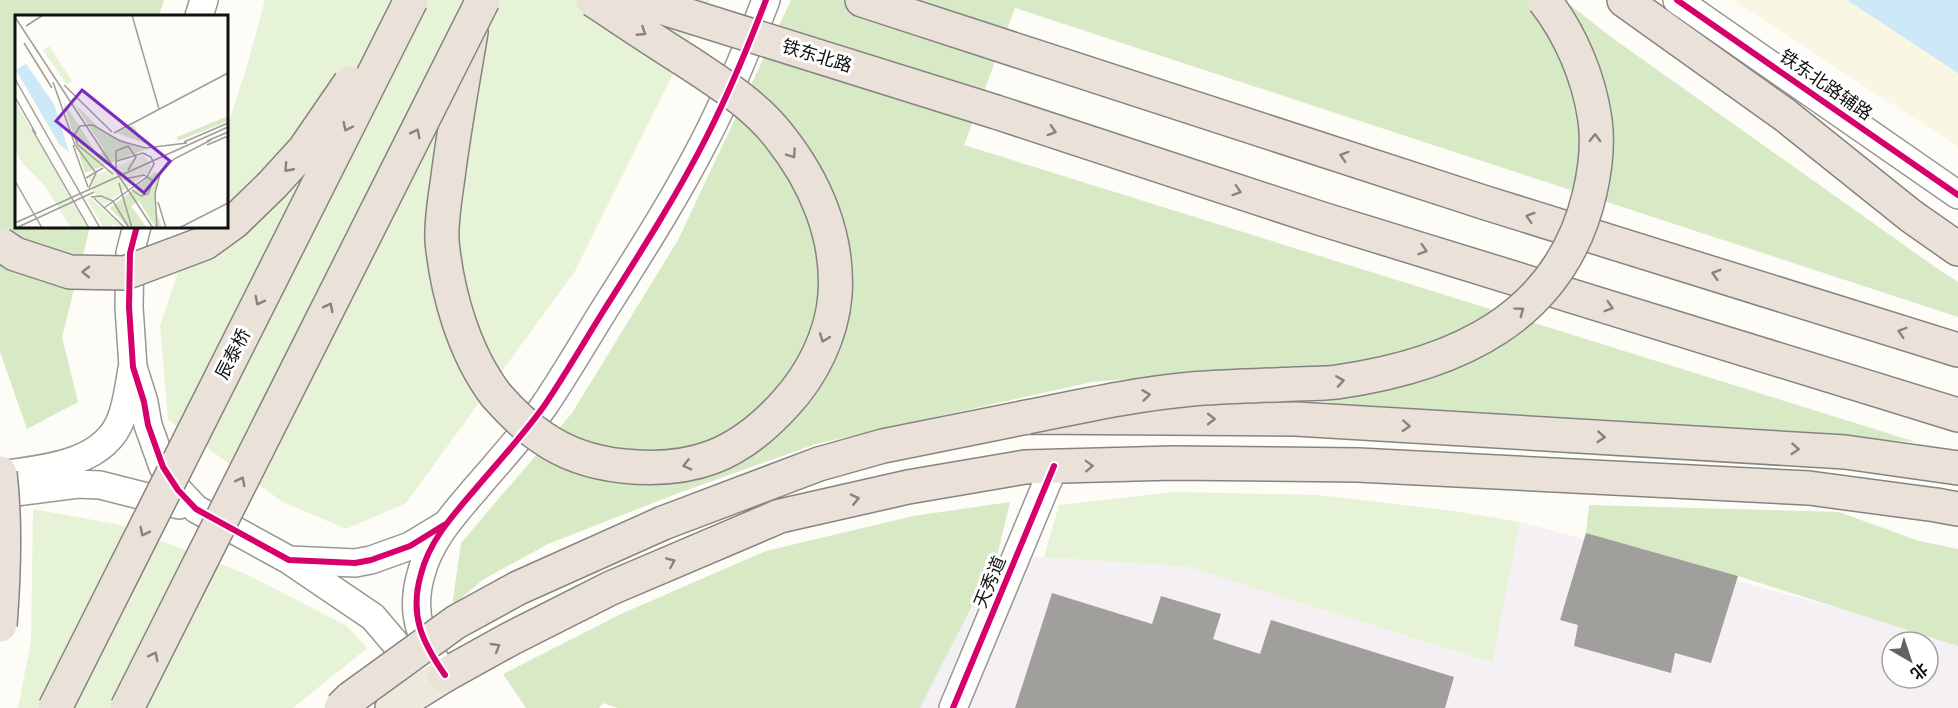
<svg xmlns="http://www.w3.org/2000/svg" width="1958" height="708" font-family="'Noto Serif','Noto Sans SC',serif">
	<style>
		.industrial { fill: #f5f0f3; fill-rule: evenodd }
		.farmland { fill: #f9f7e4 }
		.green { fill: #e7f3d7 }
		.forest { fill: #d8eac5 }
		.water { fill: #cde8f7 }
		.building { fill: #a19f9c }
		.lines { fill: none; stroke-linecap: round; stroke-linejoin: round }
		.minor-casing { stroke: #979795; stroke-width: 30 }
		.major-casing { stroke: #858482; stroke-width: 36 }
		.highway-casing { stroke: #858482; stroke-width: 36 }
		.minor { stroke: #fffffe; stroke-width: 27 }
		.major { stroke: #ede9dc; stroke-width: 33 }
		.highway { stroke: #eae1d8; stroke-width: 33 }
		.highway-bridge-casing { stroke: #858482; stroke-width: 36; stroke-linecap: butt }
		.highway-bridge { stroke: #eae1d8; stroke-width: 33 }
		.cycleway-casing { stroke: #fff; stroke-width: 10 }
		.cycleway { stroke: #d6006c; stroke-width: 6 }
		.oneway { stroke: #88837e }
		.labels { text-anchor: middle; stroke-width: 6; stroke-linejoin: round; paint-order: stroke }
		.street-label { font-size: 18px; fill: #111; stroke: #fff }
		.inset-road { fill: none; stroke: #9f9e9b; stroke-width: 1.5 }
		.view { fill: #7b2cbf; fill-opacity: 0.15; stroke: #7b2cbf; stroke-width: 3 }
		.inset-edge { fill: none; stroke: #111; stroke-width: 3 }
	</style>
	<rect width="100%" height="100%" fill="#fdfcf7"/>
	<!-- industrial -->
	<path class="industrial" d="M1520,522l380,103 58,19v64h-1038l77,-151h47l144,10 303,96zM1892,642h36v36h-36z"/>
	<!-- farmland -->
	<path class="farmland" d="M1732,0h226v147z"/>
	<!-- green -->
	<path class="green" d="M265,0h445l-135,271 -169,232 -60,26 -63,-27 -115,-82 -8,-94 33,-99 33,-1 1,-99 20,-61z
		M1175,492l143,3 136,16 66,11 -28,141 -304,-96 -144,-10 15,-52z
		M33,509l88,16 125,49 101,52 20,22 -74,60h-275l13,-67z"/>
	<!-- forest -->
	<path class="forest" d="M0,0h164l-5,16h-143v210l74,1 -28,110 16,65 -51,27 -27,-77z
		M791,0h773l47,37 324,230 23,15v35l-943,-309 -51,137 952,297 -212,-16 -345,-18 -178,-33 -89,7 -276,62 -140,50 -128,50 -64,35 -32,27 9,-63 111,-130 106,-173z
		M1010,502l-13,55 -77,151h-302l-15,-5 -4,5h-73l-23,-34 118,-60 145,-63 147,-35z
		M1589,505l250,7 80,29 39,8v97l-220,-70 -152,-43z"/>
	<!-- water -->
	<path class="water" d="M1847,0h111v73z"/>
	<!-- building -->
	<path class="building" d="M1586,533l152,43 -27,87 -36,-10 -4,20 -97,-27 4,-21 -18,-5z
		M1052,593l100,31 9,-28 60,18 -8,25 47,15 11,-34 183,57 -9,31h-430z"/>
	<g class="lines">
		<defs>
			<path id="minor" d="M1677,0l281,195
				M199,16l5,-16
				M137,226l-7,27 -1,54 4,60 11,35 4,23 15,42 15,23 18,19 93,51 66,3 16,-3 39,-14 33,-20
				M0,475c42,-6 104,-10 121,-56 6,-15 8,-34 11,-50
				M0,494l78,-10 22,1 79,20
				M289,560l84,57 40,47 14,22
				M445,675c-23,-33 -36,-60 -24,-101 9,-35 34,-61 56,-87 23,-27 47,-53 67,-81 21,-31 40,-64 60,-96 36,-57 72,-113 102,-172 23,-45 42,-91 60,-138
				M953,708l101,-242"/>
			<path id="major" d="M392,708l53,-33"/>
			<path id="highway" d="M862,0l624,203 472,147
				M1624,0l161,115 126,101 47,33
				M471,32c-8,48 -17,97 -23,145 -3,21 -7,43 -6,64 5,52 22,112 54,154
				M996,112l326,107 636,196
				M663,523l156,-59 64,-18 144,-29 269,2 549,33 113,16
				M445,675l65,-36 101,-51 169,-72 128,-29 117,-20 148,-4 185,2 451,23 127,17 22,4"/>
		</defs>
		<!-- minor casing -->
		<use href="#minor" class="minor-casing"/>
		<!-- major casing -->
		<use href="#major" class="major-casing"/>
		<!-- highway casing -->
		<use href="#highway" class="highway-casing"/>
		<!-- minor -->
		<use href="#minor" class="minor"/>
		<!-- major -->
		<use href="#major" class="major"/>
		<!-- highway -->
		<use href="#highway" class="highway"/>
		<defs>
			<path id="highway-bridge" d="M638,0l358,112
				M0,244l15,10 55,18 55,1 80,-30 29,-21 38,-37 32,-35 46,-67
				M496,395c14,16 29,31 47,43 23,16 52,25 80,28 69,7 115,-10 162,-62 27,-29 47,-69 50,-109 4,-59 -20,-114 -56,-159 -24,-31 -58,-52 -91,-74 -32,-20 -63,-41 -95,-62
				M1027,417c55,-11 109,-23 165,-28 35,-3 69,-3 104,-5 14,-1 28,0 41,-2 118,-17 224,-63 253,-190 5,-22 8,-50 5,-72 -6,-43 -25,-87 -51,-120
				M0,473c6,51 4,101 0,152
				M55,708l356,-708
				M127,708l356,-708
				M341,708l10,-10 105,-76 62,-34 145,-65"/>
		</defs>
		<!-- highway-bridge casing -->
		<use href="#highway-bridge" class="highway-bridge-casing"/>
		<!-- highway-bridge -->
		<use href="#highway-bridge" class="highway-bridge"/>
		<defs>
			<path id="cycleway" d="M1677,0l281,195
				M137,226l-7,27 -1,54 4,60 11,35 4,23 15,42 15,23 18,19 93,51 66,3 16,-3 39,-14 34,-21
				M445,675c-23,-33 -36,-60 -24,-101 9,-35 34,-61 56,-87 23,-27 47,-53 67,-81 21,-31 40,-64 60,-96 36,-57 72,-113 102,-172 23,-45 42,-91 60,-138
				M953,708l101,-242"/>
		</defs>
		<!-- cycleway casing -->
		<use href="#cycleway" class="cycleway-casing"/>
		<!-- cycleway -->
		<use href="#cycleway" class="cycleway"/>
	</g>
	<!-- one-way arrows -->
	<defs><path id="oneway-chevron" d="M-2-3.5L2.5 0L-2 3.5" fill="none" stroke-width="1.6" stroke-linecap="round" stroke-linejoin="round" transform="scale(1.5)"/></defs>
	<g class="oneway">
		<use href="#oneway-chevron" transform="translate(642 32) rotate(33)"/>
		<use href="#oneway-chevron" transform="translate(347 127) rotate(117)"/>
		<use href="#oneway-chevron" transform="translate(1052 131) rotate(18)"/>
		<use href="#oneway-chevron" transform="translate(416 133) rotate(-63)"/>
		<use href="#oneway-chevron" transform="translate(1595 138) rotate(-89)"/>
		<use href="#oneway-chevron" transform="translate(792 154) rotate(55)"/>
		<use href="#oneway-chevron" transform="translate(1344 156) rotate(-162)"/>
		<use href="#oneway-chevron" transform="translate(288 168) rotate(132)"/>
		<use href="#oneway-chevron" transform="translate(1237 191) rotate(18)"/>
		<use href="#oneway-chevron" transform="translate(1530 217) rotate(-163)"/>
		<use href="#oneway-chevron" transform="translate(1423 250) rotate(17)"/>
		<use href="#oneway-chevron" transform="translate(86 272) rotate(-179)"/>
		<use href="#oneway-chevron" transform="translate(1716 274) rotate(-163)"/>
		<use href="#oneway-chevron" transform="translate(259 301) rotate(117)"/>
		<use href="#oneway-chevron" transform="translate(329 307) rotate(-63)"/>
		<use href="#oneway-chevron" transform="translate(1609 307) rotate(17)"/>
		<use href="#oneway-chevron" transform="translate(1520 311) rotate(-37)"/>
		<use href="#oneway-chevron" transform="translate(1902 332) rotate(-163)"/>
		<use href="#oneway-chevron" transform="translate(824 338) rotate(110)"/>
		<use href="#oneway-chevron" transform="translate(1340 381) rotate(-9)"/>
		<use href="#oneway-chevron" transform="translate(1146 395) rotate(-7)"/>
		<use href="#oneway-chevron" transform="translate(1211 419)"/>
		<use href="#oneway-chevron" transform="translate(1406 426) rotate(3)"/>
		<use href="#oneway-chevron" transform="translate(1601 437) rotate(4)"/>
		<use href="#oneway-chevron" transform="translate(1795 449) rotate(4)"/>
		<use href="#oneway-chevron" transform="translate(687 465) rotate(166)"/>
		<use href="#oneway-chevron" transform="translate(1089 466) rotate(-2)"/>
		<use href="#oneway-chevron" transform="translate(241 481) rotate(-63)"/>
		<use href="#oneway-chevron" transform="translate(855 499) rotate(-13)"/>
		<use href="#oneway-chevron" transform="translate(144 532) rotate(117)"/>
		<use href="#oneway-chevron" transform="translate(671 562) rotate(-23)"/>
		<use href="#oneway-chevron" transform="translate(496 647) rotate(-30)"/>
		<use href="#oneway-chevron" transform="translate(154 656) rotate(-63)"/>
	</g>
	<g class="labels">
		<!-- street labels -->
		<g class="street-label">
			<text transform="translate(817 56) rotate(17)" y="6">铁东北路</text>
			<text transform="translate(1826 85) rotate(35)" y="6">铁东北路辅路</text>
			<text transform="translate(233 354) rotate(-63)" y="6">辰泰桥</text>
			<text transform="translate(990 582) rotate(-67)" y="6">天秀道</text>
		</g>
	</g>
	<!-- overview -->
	<g transform="translate(15 15)">
		<rect width="213" height="213" fill="#fdfcf7"/>
		<path d="M34,31l23,35 -5,4 -24,-35zM0,86l73,127h-17l-26,-42 -24,-25 -6,-12zM129,140l8,13 -3,4 -45,33 -8,-8 -7,-19zM76,183l13,13 20,17 -9,-4 -11,4 -17,-29z" fill="#e7f3d7"/>
		<path d="M48,86l35,54 7,-4 -31,-48 30,30 42,16 -61,24zM213,101v5l-50,20 -1,-4zM118,110l9,14h4v5l-29,-11zM140,157l3,1 -3,33 7,22h-6l-17,-27 -8,5 16,22h-18l-19,-20z" fill="#d8eac5"/>
		<path d="M11,49l28,40 15,48 -10,-8 -43,-74z" fill="#cde8f7"/>
		<path class="inset-road" d="M117,0l27,94M0,2l138,211M11,11l17,-11M9,28l28,45M0,64l85,149M38,67l22,63 21,28 -7,15M49,70l48,47M0,82l21,37M17,114l57,99M99,118l114,-60M192,126l21,-9M169,127l44,-19M58,130l15,42M192,130l21,-9M101,153v-17l12,-5 8,11 -8,13M98,159l-36,-30 -2,-10 5,-8 13,-1 27,16 26,7 41,-5M71,163l17,-10M109,164l20,-4 9,6 -5,13 -7,2 -9,-6M0,166l27,47M104,168l13,45M76,182l10,-1 12,5 16,27M79,183l31,30M143,187l8,26M89,193l43,-31 7,-13 -3,-7 -8,-4 -26,8M0,208l213,-96M1,213l78,-36M142,213l-2,-35 5,-19 14,-15 37,-19M164,213l49,-25"/>
		<path class="view" d="M67,75l88,71 -26,32 -88,-72z"/>
		<rect width="213" height="213" class="inset-edge"/>
	</g>
	<!-- north arrow -->
	<g transform="translate(1910 660) rotate(141)"><circle r="28" fill="#ffffff" stroke="#a0a0a0" stroke-width="1.5"/>
	<path d="M0-4.5L10 22L0 15L-10 22Z" fill="#646362"/>
	<text y="-9" font-size="16" font-weight="bold" text-anchor="middle" fill="#111111">北</text>
	</g>
</svg>
